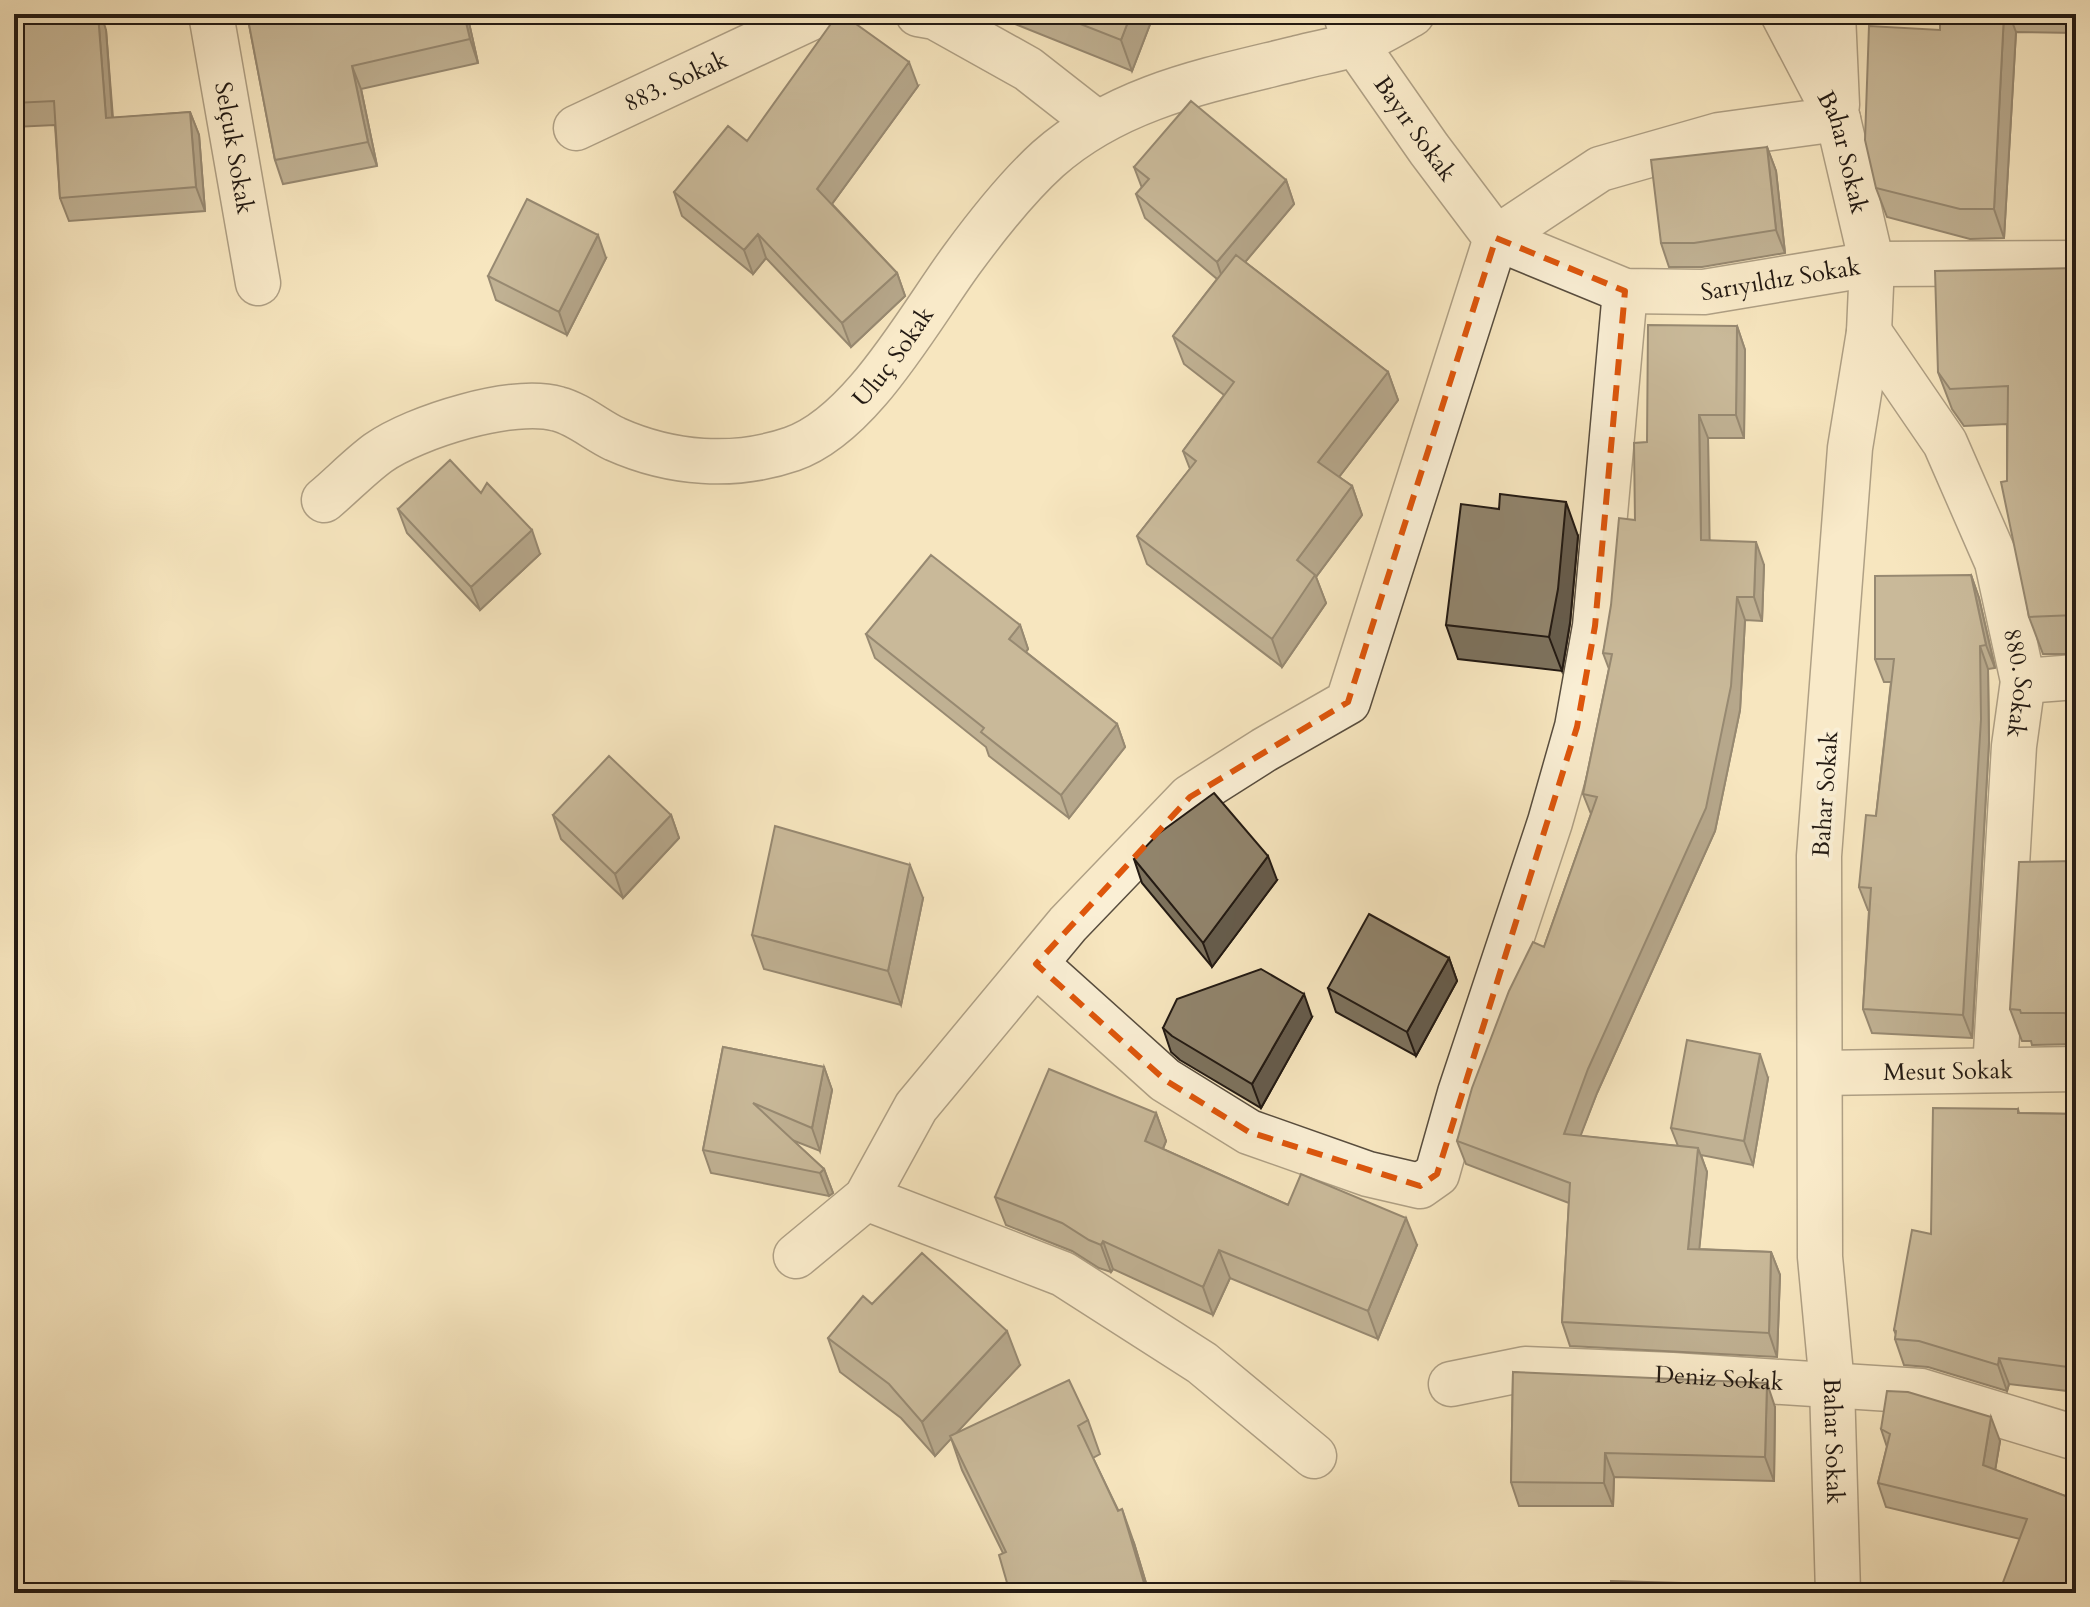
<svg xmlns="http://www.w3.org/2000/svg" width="2090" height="1607" font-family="Cardo,serif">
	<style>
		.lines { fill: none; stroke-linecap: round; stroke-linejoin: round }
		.minor-casing { stroke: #584d3e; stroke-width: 47 }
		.minor { stroke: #faefd5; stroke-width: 44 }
		.wall { fill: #7d725d; stroke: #231a13; stroke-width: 2 }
		.shaded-wall { fill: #665c4c; stroke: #231a13; stroke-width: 2 }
		.building { fill: #91846c; stroke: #231a13; stroke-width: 2 }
		.marked { fill: none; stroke: #de560c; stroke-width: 6; stroke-dasharray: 16 10; stroke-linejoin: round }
		.labels { text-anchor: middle; stroke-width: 8; stroke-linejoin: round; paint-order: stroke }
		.street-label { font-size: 24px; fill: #231a13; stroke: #faefd5 }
	</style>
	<rect width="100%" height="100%" fill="#f7e6bf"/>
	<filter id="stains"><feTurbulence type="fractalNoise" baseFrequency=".0025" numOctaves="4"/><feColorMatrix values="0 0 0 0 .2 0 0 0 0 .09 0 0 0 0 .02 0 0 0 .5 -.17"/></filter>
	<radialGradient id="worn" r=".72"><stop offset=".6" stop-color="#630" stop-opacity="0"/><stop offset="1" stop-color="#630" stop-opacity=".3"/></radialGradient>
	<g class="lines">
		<defs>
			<g id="minor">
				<path id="s1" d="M211,14l47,269"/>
				<path d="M918,14l17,3 93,52 69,54"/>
				<path id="s2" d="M1783,14l55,105 34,145 -3,68 -19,116 -31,408 1,401 12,128 6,208"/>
				<path d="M1833,14l4,91"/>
				<path id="s3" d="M1346,15l9,28 74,106 67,89"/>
				<path id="s4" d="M576,128l243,-114"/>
				<path id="s5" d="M1496,238l129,53 79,1 168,-28 204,-1"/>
				<path id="s6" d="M1869,332l76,111 52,119 26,119 -9,65 -19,323"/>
				<path id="s7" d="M324,500c18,-15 35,-33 54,-47 37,-26 135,-57 180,-44 20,5 38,21 57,30 56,25 119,30 177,10 70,-24 128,-133 171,-191 25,-34 53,-70 85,-99 71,-63 161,-79 250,-101 18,-5 39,-8 57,-14 19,-8 39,-20 57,-30"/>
				<path d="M2023,681l53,-4"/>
				<path d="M1036,964l129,116 84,52 119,42 52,12 17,-12 23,-81 90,-271 27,-95 18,-101 30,-335"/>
				<path id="s8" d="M1820,1073l256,-4"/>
				<path d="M866,1198l197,76 139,89 112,93"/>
				<path d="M796,1256l70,-58 50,-91 152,-183 122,-127 74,-47 84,-48 148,-464 104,-69 119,-34 119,-16"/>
				<path id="s9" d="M1451,1384l74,-15 147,6 249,16 155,47"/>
			</g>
		</defs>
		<!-- minor casing -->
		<use href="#minor" class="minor-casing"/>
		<!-- minor -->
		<use href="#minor" class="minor"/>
	</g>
	<!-- wall -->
	<path class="wall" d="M14,14l92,16 7,88 77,-6 9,23 6,76 -136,10 -9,-23 -5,-73 -41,2z
		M247,14h220l11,49 -117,26 16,77 -94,18 -8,-24z
		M1003,14h151l-22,57 -127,-51z
		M1940,14h136v19l-60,-1 -12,206 -34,1 -83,-22 -11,-29 64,-158z
		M918,86l-86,118 65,69 8,23 -54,51 -85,-89 -13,16 -71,-58 -8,-24 73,-51z
		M1767,147l9,24 9,82 -83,14h-33l-8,-24z
		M1134,167l152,13 8,24 -49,58 143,110 10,28 -59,77 13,9 10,29 -46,62 10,26 -44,64 -135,-103 -10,-28 53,-67 -7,-18 41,-56 -40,-31 -11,-28 44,-57 -72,-61 -9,-24 6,-6z
		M606,258l-39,77 -71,-35 -8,-24z
		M2076,268v386h-33l-14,-37 -22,-136v-57l-43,2 -12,-17 -14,-37z
		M1737,326l8,24 -1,88h-36l1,102 55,25 -2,56 -17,-1 -5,90 -25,121 -118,262 -17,43 98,10 -7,-18 97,-50 -15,87 -52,-10 6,17 -8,77 72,3 9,23 -3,82 -207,-11 -8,-24 7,-119 -103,-39 -9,-23 87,-194 47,-133 -8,-20 26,-125 -6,-16 32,-133 12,-78z
		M398,509l142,45 -60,56 -73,-77z
		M1578,536l-8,87 -8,48 -104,-12 -12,-34z
		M1971,575l8,23 16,70 -7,1 1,73 -17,296 -100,-5 -9,-24 6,-99h-1l-9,-23 17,-71 15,-134h-7l-9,-23z
		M1020,625l8,24 -2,3 91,72 8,23 -56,71 -80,-62 -3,-9 -111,-89 -9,-24z
		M553,815h118l8,23 -56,60 -62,-59z
		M1134,859l143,21 -65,87 -70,-84z
		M2076,861v183l-44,1 -1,-4h-9l-12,-32z
		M923,898l-22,107 -137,-36 -12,-34z
		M1449,958l8,23 -41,75 -80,-44 -8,-24z
		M1312,1017l-51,91 -81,-48 -9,-8 -8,-24z
		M723,1047l101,20 8,23 -12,61 -28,-11 32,29 9,24 -4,3 -118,-23 -8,-23z
		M2018,1109l1,4 57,1v278l-67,-8 -2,7 -79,-24 -24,-2 -9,-26 1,-4 -2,-5 37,-96z
		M1156,1113l10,28 -3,8 125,56 129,40 -39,94 -148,-61 -17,37 -100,-46 -2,3 -12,-4 -27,-17 -66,-26 -11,-28z
		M872,1304l148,61 -65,69 133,-14 12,34 -7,4 41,85 15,50h-139l-7,-40 -41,-83 -11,-32 -16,18 -34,-38 -61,-46 -12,-34z
		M1513,1372l262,35 -1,74 -160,-4 -1,29h-94l-8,-24z
		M1881,1429l119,12 -5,29 81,30 -56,39 -134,-32 -8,-24 9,-36z"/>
	<!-- shaded-wall -->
	<path class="shaded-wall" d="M98,14h3l5,16 8,112 -8,-24z
		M464,14h3l11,49 -8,-24z
		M1131,14h23l-22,57 -11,-31z
		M2004,14h5l7,18 -12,206 -10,-29z
		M909,62l9,24 -92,126 -9,-23z
		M352,66l9,23 16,77 -9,-24z
		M190,112l9,23 6,76 -9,-24z
		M1767,147l9,24 9,82 -9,-23z
		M1286,180l8,24 -69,82 -8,-24z
		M758,234l8,24 -13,16 -9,-24z
		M598,235l8,23 -39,77 -8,-23z
		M897,273l8,23 -54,51 -9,-24z
		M1737,326l8,24 -1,88 -8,-23z
		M1388,372l10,28 -69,90 -11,-28z
		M1699,415l9,23 2,125 -9,-23z
		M1352,486l10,29 -46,62 10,26 -44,64 -10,-28 25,-79z
		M1566,502l12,34 -8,87 -8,48 -13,-34z
		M532,530l8,24 -60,56 -9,-23z
		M1756,542l8,23 -2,56 -8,-24z
		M1971,575l8,23 16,70 -9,-23z
		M1737,597l8,23 -5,90 -25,121 -118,262 -25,65 -8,-24z
		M1020,625l8,24 -11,14 -8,-24z
		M1980,646l8,23 1,73 -17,296 -9,-23z
		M1117,724l8,23 -56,71 -8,-23z
		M671,815l8,23 -56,60 -8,-24z
		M1268,856l9,24 -65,87 -9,-24z
		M910,865l13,33 -22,107 -13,-34z
		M1449,958l8,23 -41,75 -9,-24z
		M1304,994l8,23 -51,91 -9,-24z
		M1760,1054l8,24 -15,87 -9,-24z
		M824,1067l8,23 -12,61 -8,-23z
		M1156,1113l10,28 -11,27 -10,-27z
		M1698,1148l9,24 -10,100 -9,-23z
		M824,1169l9,24 -4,3 -9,-23z
		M1406,1218l11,27 -39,94 -10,-28z
		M1103,1241l10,28 -2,3 -10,-27z
		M1219,1250l11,28 -17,37 -10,-28z
		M1771,1252l9,23 -3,82 -8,-24z
		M1007,1331l13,34 -85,91 -13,-34z
		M1999,1358l10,26 -2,7 -9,-26z
		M1767,1383l8,24 -1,74 -9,-24z
		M1991,1417l9,24 -8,48 -9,-24z
		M1605,1453l9,24 -1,29 -9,-23z
		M1122,1509l12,34 15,50h-2z"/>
	<!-- building -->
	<path class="building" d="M14,14h84l8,104 84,-6 6,75 -136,11 -6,-97 -40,2z
		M247,14h217l6,25 -118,27 16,76 -93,18z
		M838,14h4l67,48 -92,127 80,84 -55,50 -84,-89 -14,16 -70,-58 54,-66 19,15z
		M1055,14h76l-10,26z
		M1940,14h64l-10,195h-34l-84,-21 -11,-48 4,-114 71,4z
		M1191,101l95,79 -69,82 -81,-68 13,-15 -15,-12z
		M1767,147l9,83 -82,13h-33l-10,-83z
		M527,199l71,36 -39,77 -71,-36z
		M1236,255l152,117 -70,90 34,24 -55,74 18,15 -43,64 -135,-103 59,-75 -13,-10 51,-69 -61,-46z
		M2076,268v347l-47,2 -28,-135 6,-1 1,-95 -58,3 -12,-17 -3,-101z
		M1648,325l89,1 -1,89h-37l2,125 55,2 -2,55h-17l-6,89 -25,122 -118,261 -24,65 134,14 -10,101 83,3 -2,81 -207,-11 8,-139 -113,-42 15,-53 37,-97 24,-49 11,5 53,-150 -14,-3 29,-140 -9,-1 8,-48 8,-87 16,2 -1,-77 13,-1z
		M450,460l31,33 6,-10 45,47 -61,57 -73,-78z
		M1500,494l66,8 -8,87 -9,48 -103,-12 15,-121 38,5z
		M931,555l89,70 -11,14 108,85 -56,71 -80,-63 3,-4 -118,-94z
		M1971,575l15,70 -6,1 1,73 -18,296 -100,-6 8,-121 -12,-1 7,-72 10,1 18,-157h-19v-83z
		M609,756l62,59 -56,59 -62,-59z
		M1214,793l54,63 -65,87 -69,-84 24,-25z
		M775,826l135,39 -22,106 -136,-36z
		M2076,861v155l-12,-3h-43l-1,-3 -10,-1 9,-147z
		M1369,914l80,44 -42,74 -79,-44z
		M1261,969l43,25 -52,90 -80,-48 -9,-8 14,-29z
		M1687,1040l73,14 -16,87 -73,-13z
		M723,1047l101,20 -12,61 -59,-25 71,66 -4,4 -117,-23z
		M1049,1069l107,44 -11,28 143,64 13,-31 105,44 -38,93 -149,-61 -16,37 -100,-46 -2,4 -12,-5 -27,-17 -67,-26z
		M1933,1108l85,1v4l58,1v254l-77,-10 -1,7 -79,-24 -24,-2 1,-8 -2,-1 18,-100 19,4z
		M922,1253l85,78 -85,91 -33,-38 -61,-46 35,-42 9,8z
		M1513,1372l254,11 -2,74 -160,-4 -1,30 -93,-1z
		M1069,1380l19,40 -10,6 40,85 4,-2 25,84h-137l-11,-38 7,-3 -56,-116z
		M1887,1391l21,1 83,25 -8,48 93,35v93h-77l28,-74 -149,-36 12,-49 -9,-5z
		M1611,1581l106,3v9h-106z"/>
	<!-- marked area -->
	<path d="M0 0H2090V1607H0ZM1496,238l129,53 -30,335 -18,101 -140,447 -17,12 -171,-54 -84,-52 -129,-116 154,-167 158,-95z" fill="#f7e6bf" fill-opacity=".55" fill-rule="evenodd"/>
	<path class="marked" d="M1496,238l129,53 -30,335 -18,101 -140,447 -17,12 -171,-54 -84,-52 -129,-116 154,-167 158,-95z"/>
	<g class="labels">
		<!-- street labels -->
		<g class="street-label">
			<text dy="8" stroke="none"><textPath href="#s4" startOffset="110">883. Sokak</textPath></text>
			<text dy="8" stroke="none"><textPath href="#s3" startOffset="134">Bayır Sokak</textPath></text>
			<text dy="8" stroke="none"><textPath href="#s1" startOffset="136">Selçuk Sokak</textPath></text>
			<text dy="8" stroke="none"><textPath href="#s2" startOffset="152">Bahar Sokak</textPath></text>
			<text dy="8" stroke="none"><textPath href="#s5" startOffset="296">Sarıyıldız Sokak</textPath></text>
			<text dy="8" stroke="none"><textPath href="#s7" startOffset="646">Uluç Sokak</textPath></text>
			<text dy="8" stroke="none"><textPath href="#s6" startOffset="388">880. Sokak</textPath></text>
			<text transform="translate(1825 794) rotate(-86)" y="8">Bahar Sokak</text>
			<text dy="8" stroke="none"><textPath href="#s8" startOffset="128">Mesut Sokak</textPath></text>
			<text dy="8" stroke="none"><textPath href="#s9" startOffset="270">Deniz Sokak</textPath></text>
			<text dy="8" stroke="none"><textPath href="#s2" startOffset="1448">Bahar Sokak</textPath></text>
		</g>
	</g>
	<!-- margin -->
	<rect width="2090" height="1607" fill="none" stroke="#f7e6bf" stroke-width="48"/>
	<rect x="16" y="16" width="2058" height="1575" fill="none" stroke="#231a13" stroke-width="4"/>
	<rect x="24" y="24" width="2042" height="1559" fill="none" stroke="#231a13" stroke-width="2"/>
	<rect width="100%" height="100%" filter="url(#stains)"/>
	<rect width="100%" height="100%" fill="url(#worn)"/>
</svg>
